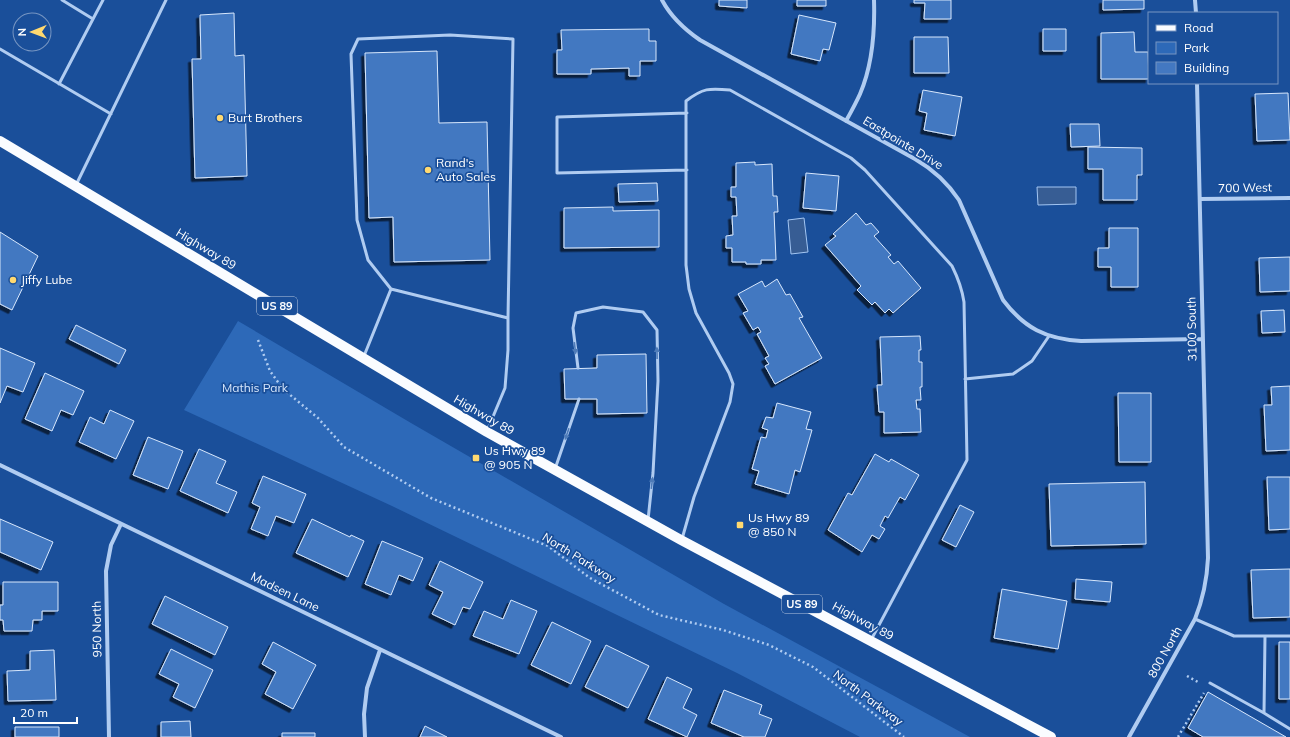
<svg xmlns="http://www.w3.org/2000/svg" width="1290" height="737" font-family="Mulish,sans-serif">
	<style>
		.green { fill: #2d69b8 }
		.water { fill: #375d94; stroke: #a3c6f3 }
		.building { fill: #4378c1; stroke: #d7e7fc; filter: url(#shadow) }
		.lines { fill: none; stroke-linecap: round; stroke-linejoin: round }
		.path { stroke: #b0ccf1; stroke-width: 2.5; stroke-dasharray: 2 3; stroke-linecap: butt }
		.service { stroke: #b0ccf1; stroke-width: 3 }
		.minor { stroke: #b0ccf1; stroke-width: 4 }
		.primary { stroke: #fafcff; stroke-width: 10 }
		.oneway { fill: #4e7bb8 }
		.poi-dot { fill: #ffd970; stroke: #1a4f9a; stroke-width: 1.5 }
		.labels { text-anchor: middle; stroke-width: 3.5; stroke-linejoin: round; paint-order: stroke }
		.shield { fill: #1a4f9a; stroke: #bacae1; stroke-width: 1 }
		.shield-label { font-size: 11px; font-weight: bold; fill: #fff }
		.poi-label { font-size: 12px; fill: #fff; stroke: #1a4f9a; text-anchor: start }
		.street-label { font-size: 12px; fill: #fff; stroke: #1a4f9a }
		.park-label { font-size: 12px; fill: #d7e7fc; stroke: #1a4f9a }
	</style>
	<defs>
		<filter id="shadow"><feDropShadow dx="-3.5" dy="3.5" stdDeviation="0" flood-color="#0009"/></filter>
	</defs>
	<rect width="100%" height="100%" fill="#1a4f9a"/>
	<!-- green -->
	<path class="green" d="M238,321l173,102 313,181 246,133h-110l-123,-64 -345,-167 -208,-96z"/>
	<!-- water -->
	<path class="water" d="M1037,187h39v17l-38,1z
		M804,218l4,34 -17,2 -3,-34z"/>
	<!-- building -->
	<path class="building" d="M719,0h28v8l-28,-2z
		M797,0h29v6h-29z
		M914,0h37v19h-27l1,-16h-11z
		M1103,0h41v9l-41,1z
		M234,13l1,43 9,-1 3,121 -52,2 -3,-119h9l-1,-44z
		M799,15l37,8 -7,27 -6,-1 -3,12 -29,-7z
		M649,29v12h7v20h-16v15h-11v-8l-38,1v5h-34v-24h5l-1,-20z
		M1043,29h23v22h-23z
		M1134,32l1,20h13l1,27h-48v-46z
		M914,37h34l1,36h-35z
		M437,51l2,72 48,-1 3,138 -96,2 -1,-45 -24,1 -4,-165z
		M923,90l39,7 -7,39 -31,-6 3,-17 -8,-2z
		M1288,93l2,47 -33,1 -2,-47z
		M1070,124h29l1,22 -29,1z
		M1088,147l54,1v27h-5v25h-34v-31h-15z
		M755,162v3l17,-1 1,32h4l1,16h-4l2,48h-15v4h-15v-2h-14v-14h-6v-12l7,-1 -1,-19h5l-1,-19h-5v-10h5v-24z
		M806,173l33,3 -3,35 -33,-3z
		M657,183l1,18 -39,1 -1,-18z
		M613,207v4l46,-1v37l-95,1v-40z
		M856,213l10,12 5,-2 8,9 -5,4 17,19 -3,2 6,7 4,-3 23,27 -28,25 -4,-4 -4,4 -10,-11 -3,3 -15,-15 4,-4 -36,-41 11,-9 -3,-2z
		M1109,228h29v59h-27v-20h-13v-19h11z
		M0,232l38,24 -26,54 -12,-6z
		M1290,257v34l-30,1 -1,-34z
		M777,279l9,16 4,-1 13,23 -4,1 23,40 -47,26 -10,-18 4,-2 -4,-6 4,-2 -12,-22 4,-2 -3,-5 -5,3 -10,-17 5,-2 -10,-17 24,-13 3,6z
		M1284,310l1,22 -23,1 -1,-22z
		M76,325l50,25 -7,14 -50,-25z
		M920,336l1,14h-2v12h3v25h-2l1,13h-5l1,9h3l1,23 -37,1v-21h-5l-2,-27h5l-2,-48z
		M0,348l35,15 -12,29 -16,-6 -7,17z
		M646,354l1,59 -50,1v-15h-32l-1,-30 33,-1v-13z
		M45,373l39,18 -11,24 -12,-5 -9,21 -27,-12z
		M1290,386v64l-24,1 -2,-46h8l-1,-18z
		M1118,393h33v69h-32z
		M777,403l34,9 -5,17 6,1 -12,42 -5,-2 -6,24 -34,-10 4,-13 -7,-2 9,-32 5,1 2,-8 -6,-2 4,-11 7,1z
		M110,410l24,11 -18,38 -37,-17 11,-25 14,7z
		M148,437l35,14 -15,38 -35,-14z
		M199,449l27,12 -10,22 21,9 -9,21 -48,-22z
		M875,454l14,8 2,-3 28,16 -14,25 -5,-3 -12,21 -3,-2 -5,10 5,3 -6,10 -7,-4 -10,17 -34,-22 20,-37 4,2z
		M263,476l43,18 -12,29 -18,-7 -8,20 -17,-7 9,-22 -8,-4z
		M1267,477h23v52l-21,1z
		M1145,482l1,62 -95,2 -2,-62z
		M960,505l14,7 -18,35 -14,-7z
		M0,519l53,23 -12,28 -41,-18z
		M312,519l38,18 1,-2 13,6 -16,36 -52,-24z
		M382,541l41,17 -10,23 -14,-6 -8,20 -26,-11z
		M440,561l43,21 -13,27 -7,-2 -8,18 -23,-11 11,-22 -14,-7z
		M1290,569v48l-37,1 -2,-48z
		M1076,579l36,3 -2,20 -35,-3z
		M3,582h55v29h-16v9h-9l-1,11h-28l-1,-11h-3v-15h3z
		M1002,589l65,12 -9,48 -64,-11z
		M165,596l63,31 -13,28 -63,-31z
		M511,600l26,11 -18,43 -46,-18 11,-25 19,8z
		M552,622l39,19 -20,43 -40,-19z
		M273,642l43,23 -23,44 -28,-15 11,-22 -14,-8z
		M1279,642h11v57h-11z
		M606,645l43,21 -21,42 -43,-21z
		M171,649l42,21 -18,38 -22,-11 6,-13 -20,-10z
		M54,650l2,50 -48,1 -1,-30 23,-1v-19z
		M667,677l25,12 -9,19 14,7 -10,22 -39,-18z
		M724,690l38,15 -3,9 13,5 -7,18h-21l-33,-14z
		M1208,692l78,45h-83l-15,-9z
		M190,721l1,16h-30v-15z
		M425,726l22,11h-27z
		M15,727h44v10h-44z
		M282,733h33v4h-33z"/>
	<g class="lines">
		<!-- path -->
		<path class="path" d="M258,340l12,31 13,18 35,29 26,29 87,51 117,48 42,32 69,37 64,15 46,15 44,22 91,70
			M1187,676l11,6
			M1178,737l26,-44"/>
		<!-- service -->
		<path class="service" d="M93,19l10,-19
			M0,49l111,65
			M59,84l34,-65 -31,-19
			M687,170l-130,3v-56l130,-4
			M76,185l90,-185
			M364,356l27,-67
			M578,368l-5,-40 3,-15 27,-6 40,5 14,18 1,51 -5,92 -5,47
			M965,379l48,-5 19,-13 17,-25
			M487,431l18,-43 3,-38v-32l-117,-29 -23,-29 -11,-40 -6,-166 7,-15 92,-4 63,4 -5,279
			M555,469l24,-70
			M682,539l12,-42 36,-95 3,-18 -4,-11 -33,-60 -7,-24 -3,-24v-164c17,-13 23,-13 44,-11l121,68 14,12 87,96c6,12 10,23 12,36l3,158 -96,180
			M1195,619l39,17h56
			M1210,683l54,30 26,16
			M1264,713l1,-77"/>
		<!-- minor -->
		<path class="minor" d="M662,0c9,17 22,29 38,40l215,119c19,11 32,23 44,41l44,100c21,28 43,39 78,41l121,-2
			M1195,0l1,13
			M846,121c5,-9 10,-18 14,-27 13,-30 15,-62 14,-94
			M1200,199l90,-1
			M0,465l561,272
			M109,737l-3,-166 5,-26 10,-21
			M365,737l-1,-23 3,-26 13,-38
			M1129,737l66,-118c8,-20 12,-40 13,-61l-11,-475"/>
		<!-- primary -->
		<path class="primary" d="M0,141l487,291 194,108 370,197"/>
	</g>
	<!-- one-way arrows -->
	<defs><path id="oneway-solid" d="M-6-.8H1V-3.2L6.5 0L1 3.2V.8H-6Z"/></defs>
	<g class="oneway">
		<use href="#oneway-solid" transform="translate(575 348) rotate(83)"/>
		<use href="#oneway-solid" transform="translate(657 353) rotate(-91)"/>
		<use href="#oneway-solid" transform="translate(567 434) rotate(109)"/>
		<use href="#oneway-solid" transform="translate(652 483) rotate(-83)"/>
	</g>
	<!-- markers -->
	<g class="poi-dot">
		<circle cx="220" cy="118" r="4"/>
		<circle cx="428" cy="170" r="4"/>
		<circle cx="13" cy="280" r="4"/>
		<rect x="472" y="454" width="8" height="8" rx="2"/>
		<rect x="736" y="521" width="8" height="8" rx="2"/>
	</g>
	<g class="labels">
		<!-- shield labels -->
		<g class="shield">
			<rect x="257" y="297" width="40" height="18" rx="3"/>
			<rect x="782" y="595" width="40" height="18" rx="3"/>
		</g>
		<g class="shield-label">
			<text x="277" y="310">US 89</text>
			<text x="802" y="608">US 89</text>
		</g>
		<!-- poi labels -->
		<g class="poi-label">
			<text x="228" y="122">Burt Brothers</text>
			<text x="436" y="167">Rand's<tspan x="436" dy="14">Auto Sales</tspan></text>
			<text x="21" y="284">Jiffy Lube</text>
			<text x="484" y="455">Us Hwy 89<tspan x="484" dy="14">@ 905 N</tspan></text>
			<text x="748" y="522">Us Hwy 89<tspan x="748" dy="14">@ 850 N</tspan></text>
		</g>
		<!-- street labels -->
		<g class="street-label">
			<text transform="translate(903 143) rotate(31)" y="4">Eastpointe Drive</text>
			<text transform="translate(1245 188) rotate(-1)" y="4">700 West</text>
			<text transform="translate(206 249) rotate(31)" y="4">Highway 89</text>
			<text transform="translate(1192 329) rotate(-91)" y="4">3100 South</text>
			<text transform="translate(484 415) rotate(30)" y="4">Highway 89</text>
			<text transform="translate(579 558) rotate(32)" y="4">North Parkway</text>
			<text transform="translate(285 592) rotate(26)" y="4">Madsen Lane</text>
			<text transform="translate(863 621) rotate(28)" y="4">Highway 89</text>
			<text transform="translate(97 629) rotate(-91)" y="4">950 North</text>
			<text transform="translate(1165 652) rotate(-61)" y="4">800 North</text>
			<text transform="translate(868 698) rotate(37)" y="4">North Parkway</text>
		</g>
		<!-- park labels -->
		<g class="park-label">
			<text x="255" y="392">Mathis Park</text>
		</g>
	</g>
	<!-- legend -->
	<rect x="1148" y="12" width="130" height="72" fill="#1a4f9a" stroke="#7695c2"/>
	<rect x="1156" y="25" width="20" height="6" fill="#fafcff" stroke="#7695c2"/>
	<text x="1184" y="32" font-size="12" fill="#ffffff">Road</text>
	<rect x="1156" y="42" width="20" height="12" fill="#2d69b8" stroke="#7695c2"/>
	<text x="1184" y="52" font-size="12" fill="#ffffff">Park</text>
	<rect x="1156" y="62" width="20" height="12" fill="#4378c1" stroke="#7695c2"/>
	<text x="1184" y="72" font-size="12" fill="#ffffff">Building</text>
	<!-- north arrow -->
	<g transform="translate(32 32) rotate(269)"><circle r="19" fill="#1a4f9a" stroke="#7695c2"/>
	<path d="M0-3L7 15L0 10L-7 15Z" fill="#ffd970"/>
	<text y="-6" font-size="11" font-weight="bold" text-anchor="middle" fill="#ffffff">N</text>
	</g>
	<!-- scale -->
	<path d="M14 717v6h63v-6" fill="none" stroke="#ffffff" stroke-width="2"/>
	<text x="20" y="717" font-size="12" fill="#ffffff" stroke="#1a4f9a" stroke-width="3" paint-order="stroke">20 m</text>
</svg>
